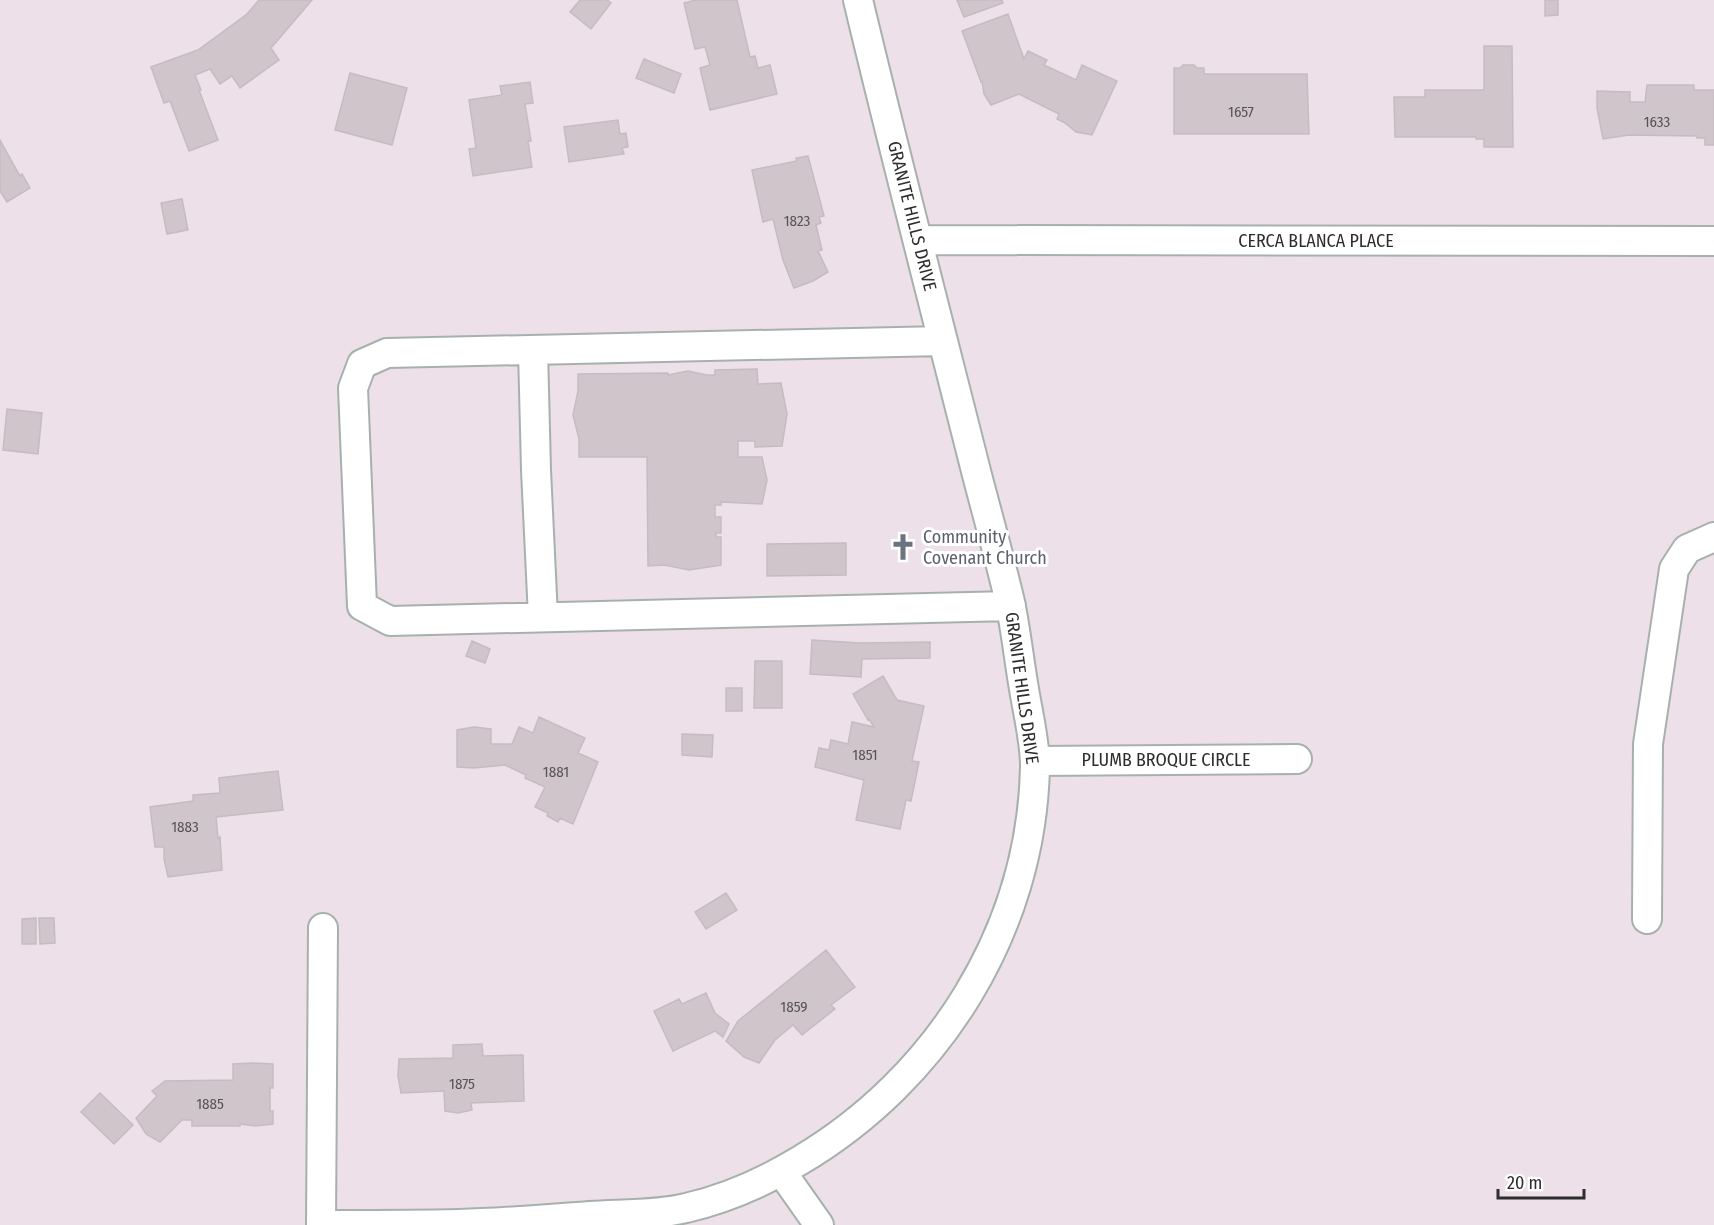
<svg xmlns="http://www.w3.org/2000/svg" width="1714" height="1225" font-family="'Fira Sans Condensed',sans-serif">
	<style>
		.building { fill: #d0c5cb; stroke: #c8bac2; stroke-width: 1.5 }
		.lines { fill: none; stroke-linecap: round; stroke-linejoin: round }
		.minor-casing { stroke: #a7b1ac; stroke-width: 32 }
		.minor { stroke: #fff; stroke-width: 28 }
		.labels { text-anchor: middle; stroke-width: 6; stroke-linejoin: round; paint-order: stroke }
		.number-label { font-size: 15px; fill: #565354 }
		.street-label { font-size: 18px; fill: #2d2d2d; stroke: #fff }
		.worship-label { font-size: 18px; fill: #5b616d; stroke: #fff; text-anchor: start }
	</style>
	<rect width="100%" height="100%" fill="#ede0e8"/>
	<!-- building -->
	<path class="building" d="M259,0h53l-41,48 8,12 -39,28 -8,-12 -12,8 -10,-15 -15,6 6,15h-2l19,50 -29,11 -19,-50 -6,2 -13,-36 47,-17 49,-36z
		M580,0h27l4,3 -20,26 -21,-17z
		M696,0h41l13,57 5,-1 3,12 12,-3 7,29 -67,16 -10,-42 10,-3 -5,-18 -10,2 -11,-46z
		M957,0h45l1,3 -39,14z
		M1545,0h13v15l-13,1z
		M1008,14l16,45 4,-8 19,9 -3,5 32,15 6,-15 35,16 -25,54 -16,-3 -11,-9 -8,-4 2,-5 -40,-20 -28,11 -7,-11 -2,-13 -1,1 -19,-51z
		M1484,46h28l1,101h-29v-8h-8v-2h-81l-1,-40h31v-7h59z
		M644,59l37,15 -7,19 -38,-15z
		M1183,65h11l3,3h7v6h103l2,60h-135v-66h6z
		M350,73l57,15 -15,57 -57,-15z
		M530,82l3,21 -8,1 6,37h-3l4,26 -59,9 -4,-27 7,-1 -7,-48 33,-5 -2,-9z
		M1647,85h47v5h20v55h-9v-7h-8v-2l-68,-1 -26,4 -6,-31v-17l33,1v10h15z
		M618,120l2,14 6,-1 2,14 -6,1 2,6 -55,8 -5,-35z
		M0,140l20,36 2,-2 8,14 -23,14 -7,-11z
		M808,156l16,60 -5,1 2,6 -5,2 6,25 -4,1 10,21 -15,9 -19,7 -11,-28 -10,-41 -10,3 -11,-52 45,-9 -1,-3z
		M182,199l6,31 -21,4 -6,-31z
		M757,369l1,15 23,-1 6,31 -5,32 -27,1v-6h-17v16h24l5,23 -5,24 -41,-2v3h-6v12h6v16h-5v4h5v28l-32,5 -25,-5 -16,1 -1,-109h-68v-18l-6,-24 5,-24v-17l90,-1v2l20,-4 19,4h8v-5z
		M7,409l35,4 -4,41 -35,-4z
		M846,543v32l-79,1v-32z
		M812,640l48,3 70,-1v16l-68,1 -1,18 -51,-3z
		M472,641l18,8 -5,14 -19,-7z
		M755,661h27v47h-28z
		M883,676l14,24 27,6 -12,55 7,1 -8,39 -5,-1 -6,29 -44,-9 8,-40 -49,-13 4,-19 10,2 2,-10 17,4 4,-22 22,5 -5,-8 -1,1 -15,-26z
		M726,688h16v23h-16z
		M539,717l46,21 -7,15 20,9 -25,62 -13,-6 -2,4 -11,-6 1,-3 -13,-6 10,-20 -20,-9 1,-3 -21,-10 -31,3 -17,-1v-37l17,-3 17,2v15h21l7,-17 14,6z
		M682,734l31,1 -1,22 -30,-2z
		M278,771l5,39 -67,7 2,21 2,-1 2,33 -54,7 -4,-18v-12h-9l-5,-40 43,-6v-6l27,-2 -1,-15z
		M726,893l11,17 -31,19 -11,-17z
		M36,918v26h-14v-25z
		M39,918h15l1,25 -15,1z
		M826,950l29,37 -24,18 4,4 -33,26 -9,-10 -18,15 -16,23 -15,-6 -18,-16 12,-20z
		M706,993l9,20 14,11 -6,13 -8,-6 -42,20 -19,-40 25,-12 3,5z
		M482,1044l1,12 40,-1 1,46 -53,2 1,7 -14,3 -13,-2 -1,-20 -43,2 -3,-17 1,-17 54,-1v-13z
		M253,1063l20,1v24h-3v23h3v13l-18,2 -15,-2v2h-48v-6h-10l-22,22 -14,-8 -10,-16 21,-22 -5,-5 13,-10 68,-1v-16z
		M100,1093l33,32 -19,19 -33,-32z"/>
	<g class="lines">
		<defs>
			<path id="minor" d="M918,240l796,1
				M943,341l-556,12 -25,11 -9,24 9,218 28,15 621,-15
				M533,350l3,120 7,147
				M1035,761l262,-2
				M1647,919l1,-175 26,-175 13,-20 27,-12
				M781,1171l38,54
				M321,1225l2,-297
				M337,1225c41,0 81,0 122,-1 44,-1 88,-5 131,-8 29,-2 69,-1 96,-8 39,-9 78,-26 113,-47 139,-82 233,-231 236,-395 0,-25 -7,-52 -11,-77 -5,-29 -8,-58 -14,-87 -10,-42 -22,-85 -33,-127 -40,-158 -81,-316 -119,-475"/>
		</defs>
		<!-- minor casing -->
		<use href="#minor" class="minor-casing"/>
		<!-- minor -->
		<use href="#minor" class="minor"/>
	</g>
	<!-- icons -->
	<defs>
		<symbol id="church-bare" viewBox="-9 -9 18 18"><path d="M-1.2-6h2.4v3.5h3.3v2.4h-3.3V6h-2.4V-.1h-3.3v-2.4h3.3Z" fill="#6b7280" stroke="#fff" stroke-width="2.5" paint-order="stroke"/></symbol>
	</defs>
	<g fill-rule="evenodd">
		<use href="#church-bare" x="884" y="528" width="38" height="38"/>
	</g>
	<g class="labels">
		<!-- number labels -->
		<g class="number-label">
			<text x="1241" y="117">1657</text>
			<text x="1657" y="127">1633</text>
			<text x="797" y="226">1823</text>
			<text x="865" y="760">1851</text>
			<text x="556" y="777">1881</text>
			<text x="185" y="832">1883</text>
			<text x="794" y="1012">1859</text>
			<text x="462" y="1089">1875</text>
			<text x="210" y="1109">1885</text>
		</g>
		<!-- street labels -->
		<g class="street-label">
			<text transform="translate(912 216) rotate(76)" y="6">GRANITE HILLS DRIVE</text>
			<text x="1316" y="247">CERCA BLANCA PLACE</text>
			<text transform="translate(1022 688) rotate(82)" y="6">GRANITE HILLS DRIVE</text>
			<text x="1166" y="766">PLUMB BROQUE CIRCLE</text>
		</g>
		<!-- worship labels -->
		<g class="worship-label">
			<text x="923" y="543">Community<tspan x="923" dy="21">Covenant Church</tspan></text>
		</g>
	</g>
	<!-- scale -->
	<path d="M1498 1189v9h86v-9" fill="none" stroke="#2d2d2d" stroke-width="3"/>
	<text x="1507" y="1189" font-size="18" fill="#2d2d2d" stroke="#ffffff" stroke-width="4.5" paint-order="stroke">20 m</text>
</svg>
